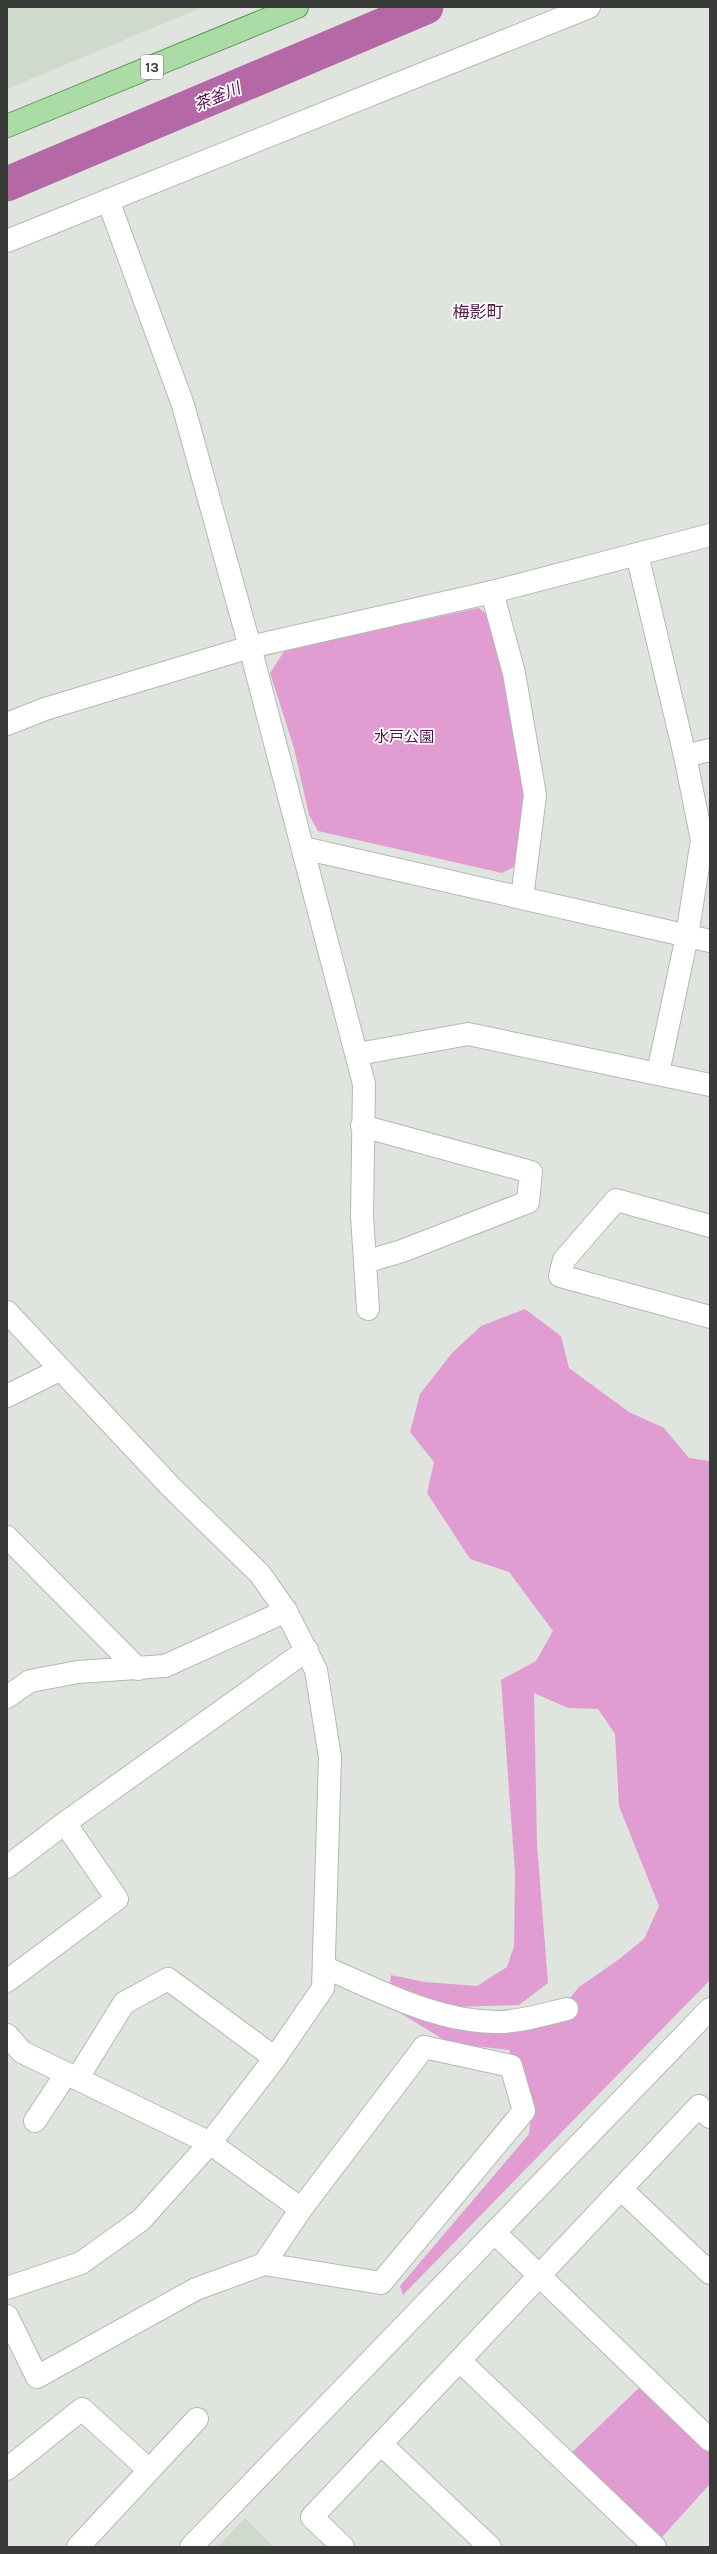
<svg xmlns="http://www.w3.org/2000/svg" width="717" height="2554" font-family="Karla,'Noto Sans JP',sans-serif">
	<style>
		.built { fill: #cfdacd }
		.green { fill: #e19dd2 }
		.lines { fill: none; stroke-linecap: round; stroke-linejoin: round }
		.river { stroke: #b568a6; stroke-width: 35 }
		.street-casing { stroke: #b4b9b3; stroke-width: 24 }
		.secondary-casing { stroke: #b4b9b3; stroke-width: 24 }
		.primary-casing { stroke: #609558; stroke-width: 24 }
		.street { stroke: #fff; stroke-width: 22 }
		.secondary { stroke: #fff; stroke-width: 22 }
		.primary { stroke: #acdca6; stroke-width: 22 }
		.labels { text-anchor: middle; stroke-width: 3.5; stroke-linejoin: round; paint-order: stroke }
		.shield { fill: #fff; stroke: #747674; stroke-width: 1 }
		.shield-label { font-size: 14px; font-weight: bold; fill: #383b38 }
		.park-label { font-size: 15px; fill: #540d4b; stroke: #fff }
		.water-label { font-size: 16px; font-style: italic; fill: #510847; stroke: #fff }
		.quarter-label { font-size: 17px; fill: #56204d; stroke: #fff }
	</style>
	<rect width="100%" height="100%" fill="#dfe5de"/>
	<!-- built -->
	<path class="built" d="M7,7h196l-196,82z
		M245,2518l29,29h-57z"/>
	<!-- green -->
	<path class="green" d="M479,608l12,10 15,57 21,119 -9,71 -16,8 -184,-42 -9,-16 -15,-67 -24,-75 15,-23z
		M525,1309l36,27 8,32 60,44 35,16 25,30 21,3v519l-307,315 -3,-9 129,-152 3,-27 -23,-57 -60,-7 -73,-45 71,27 107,-7 25,-31 39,-27 26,-21 15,-33 -40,-100 -4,-72 -17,-25 -30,-1 -34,-15 3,151 11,139 -29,22 -66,2 -63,-23 1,-9 34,7 52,4 30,-19 7,-21 1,-74 -14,-192 35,-19 17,-30 -44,-59 -39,-13 -43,-66 7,-31 -24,-30 10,-38 32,-41 29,-27z
		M647,2380l63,60v44l-56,62 -90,-86z"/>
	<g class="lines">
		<!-- river -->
		<path class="river" d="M7,184l419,-177"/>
		<defs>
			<path id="street" d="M7,241l582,-234
				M637,554l48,202 17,84 -15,96 -29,137
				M492,592l22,81 21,122 -13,103
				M250,647l114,437 -2,132 6,93
				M685,756l25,-6
				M303,848l407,93
				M358,1054l110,-20 242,51
				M362,1126l169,46 -3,30 -126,49 -37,11
				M710,1226l-94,-26 -52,60 -4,16 150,41
				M7,1537l131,132
				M7,1697l23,-16 48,-9 87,-6 121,-55
				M7,1867l58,-44 242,-173
				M324,1967c56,24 112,55 174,55 23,0 47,-8 69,-13
				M7,1981l110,-82 -52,-76
				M7,2035l15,17 188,91 91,66
				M77,2079l47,-76 44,-24 107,79
				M35,2121l31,-47
				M622,2190l88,83
				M495,2233l215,207
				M7,2316l30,61 159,-88 68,-25 117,19 143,-172 -13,-45 -87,-19 -123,162 -37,55
				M460,2361l195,186
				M381,2444l109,103
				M7,2469l75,-60 67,61
				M78,2547l119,-128
				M343,2547l-31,-30 387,-411 11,11"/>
			<path id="secondary" d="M108,200l75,205 67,242
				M7,724l38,-15 205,-62 242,-55 218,-57
				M7,1312l163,174 90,88 26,37 30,59 14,87 -7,231 -48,70 -65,85 -69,77 -60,43 -74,25
				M7,1396l52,-26
				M191,2547l519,-538"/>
			<path id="primary" d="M7,126l290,-119"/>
		</defs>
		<!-- street casing -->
		<use href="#street" class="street-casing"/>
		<!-- secondary casing -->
		<use href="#secondary" class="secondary-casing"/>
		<!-- primary casing -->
		<use href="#primary" class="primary-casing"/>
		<!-- street -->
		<use href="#street" class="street"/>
		<!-- secondary -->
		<use href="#secondary" class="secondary"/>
		<!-- primary -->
		<use href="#primary" class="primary"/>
	</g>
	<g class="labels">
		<!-- shield labels -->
		<rect class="shield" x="141" y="55" width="22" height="24" rx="3"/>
		<g class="shield-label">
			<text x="152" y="72">13</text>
		</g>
		<!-- park labels -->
		<g class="park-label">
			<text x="404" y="742">水戸公園</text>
		</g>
		<!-- water labels -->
		<g class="water-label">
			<text transform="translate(217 96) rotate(-23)" y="6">茶釜川</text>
		</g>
		<!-- quarter labels -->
		<g class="quarter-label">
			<text x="478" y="318">梅影町</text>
		</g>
	</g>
	<!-- border -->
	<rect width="717" height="2554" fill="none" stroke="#383b38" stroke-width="16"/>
</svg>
